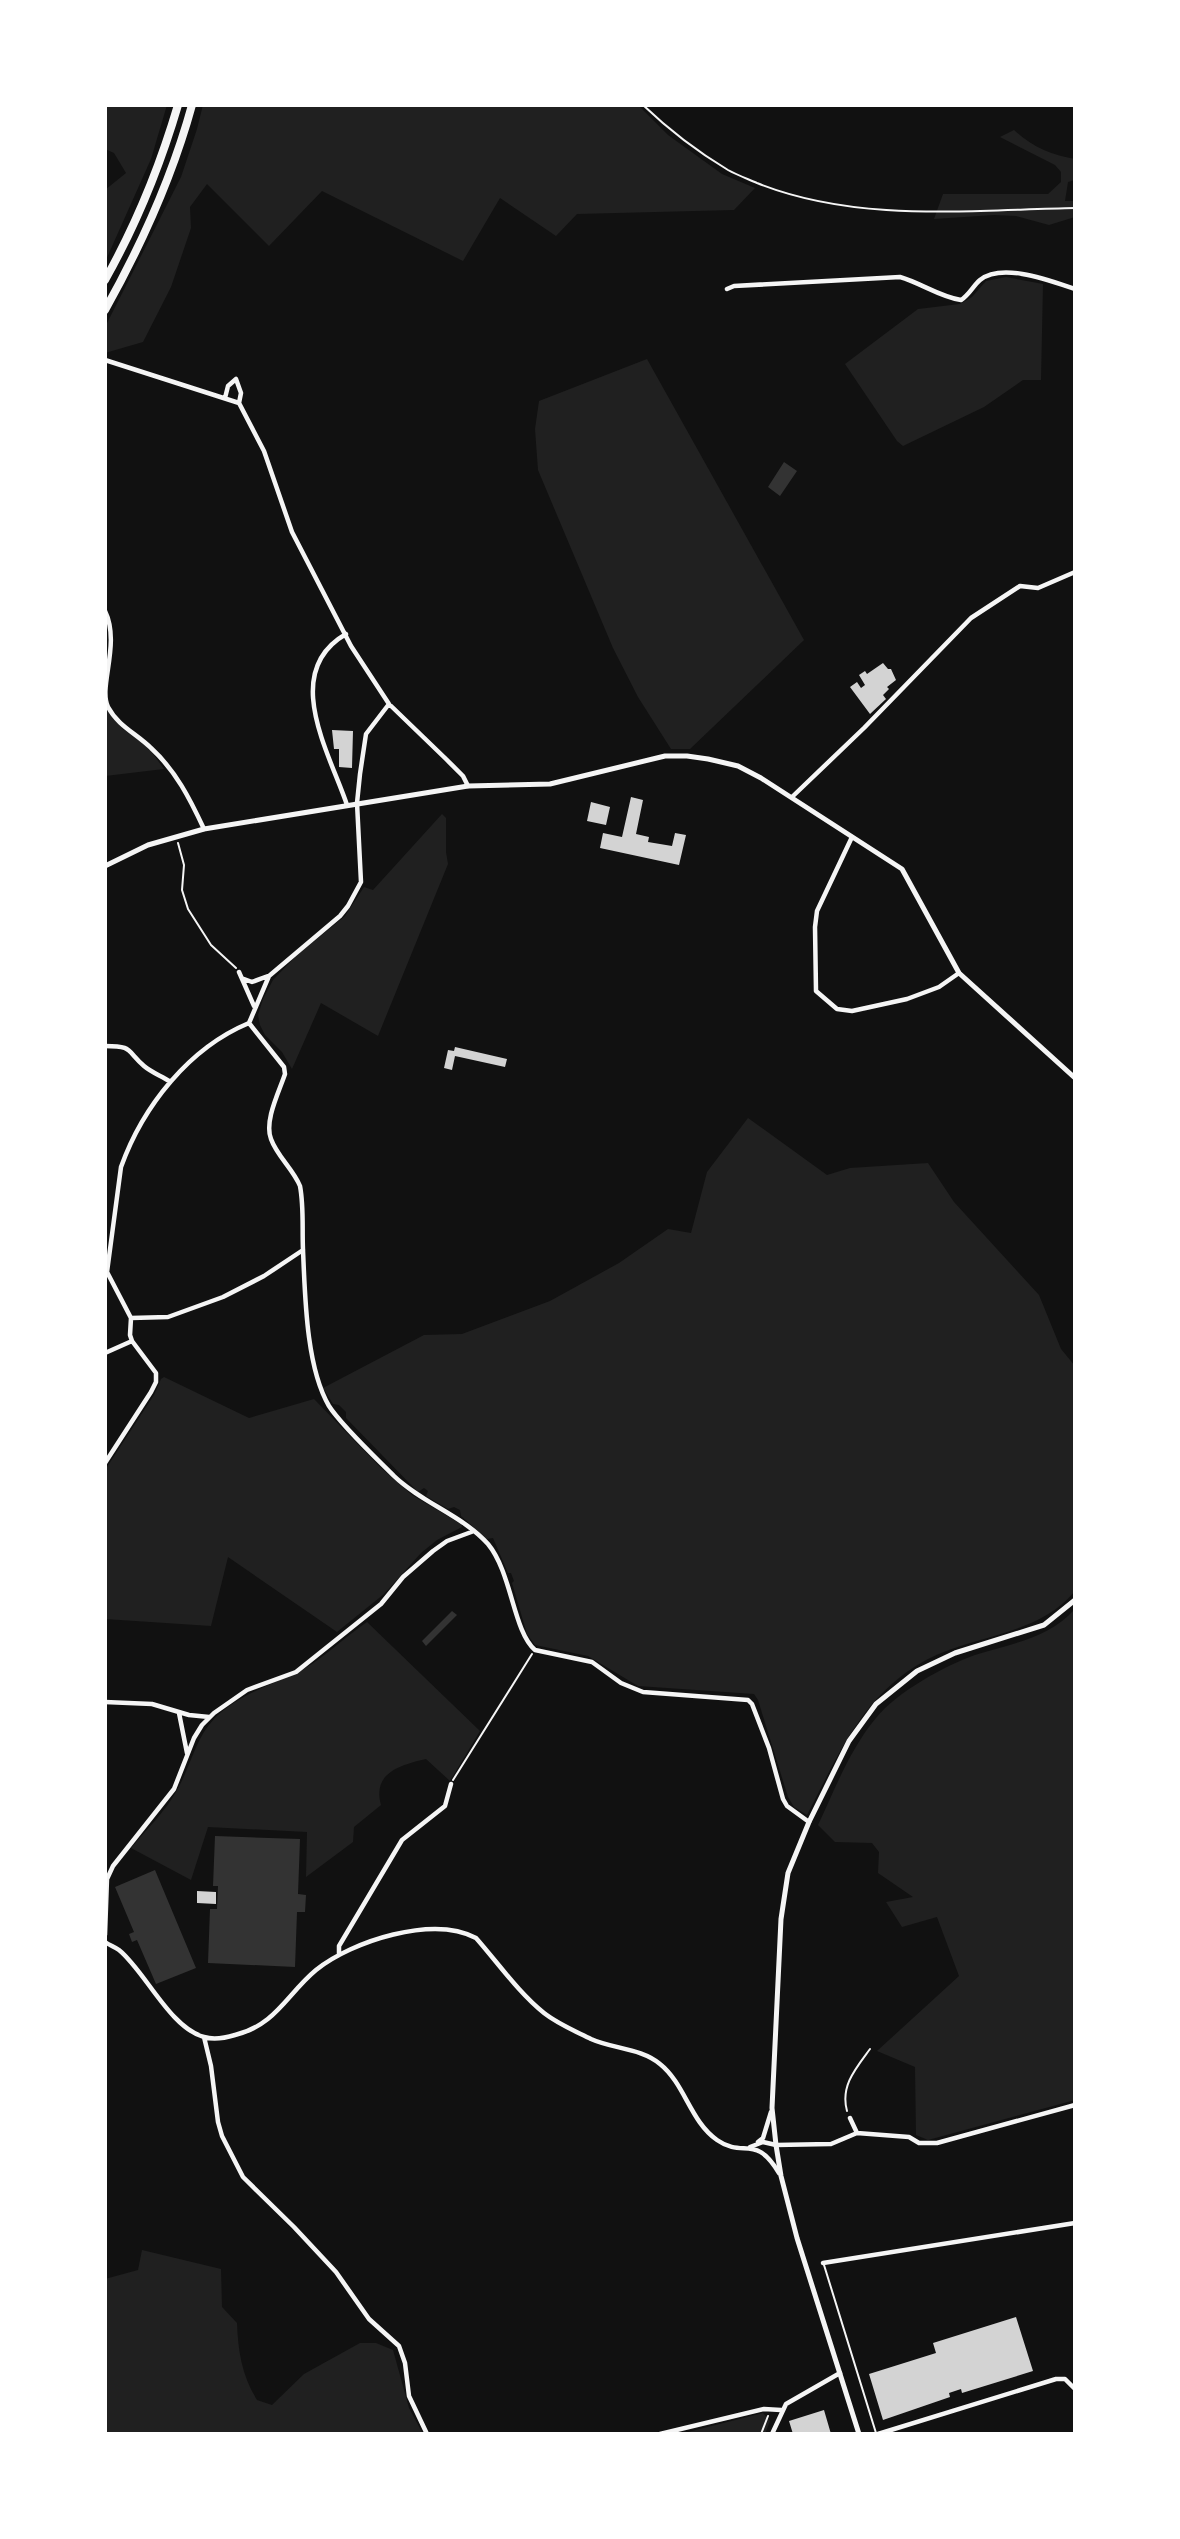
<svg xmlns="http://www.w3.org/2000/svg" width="1180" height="2539" font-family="Commissioner,sans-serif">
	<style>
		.green { fill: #202020 }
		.water { fill: #333 }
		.building { fill: #d3d3d3 }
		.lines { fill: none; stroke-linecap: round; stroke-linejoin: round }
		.path { stroke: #f5f5f5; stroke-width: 2 }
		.service { stroke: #f5f5f5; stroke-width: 2 }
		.minor { stroke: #f5f5f5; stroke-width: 4.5 }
		.tertiary { stroke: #f5f5f5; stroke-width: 5 }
		.motorway { stroke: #f5f5f5; stroke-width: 8 }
	</style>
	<rect width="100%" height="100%" fill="#111"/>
	<!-- green -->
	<path class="green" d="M105,105h62l-16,54 -46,103v-72l21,-17 -12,-20 -9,-4z
		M203,105h435l30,30 54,39 33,14 -21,22 -157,4 -21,22 -56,-38 -37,63 -141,-70 -53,55 -62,-62 -17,23 1,21 -20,59 -28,55 -38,11v-26l76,-150 16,-48z
		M1014,130c18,17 37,25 61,29v21l-7,2 -3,19h10v16l-26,8 -33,-9 -22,-1 -60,4 9,-25h105l13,-12v-10l-6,-7 -55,-28z
		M1006,277l37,7 -2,96h-18l-39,27 -81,39 -6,-5 -52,-77 73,-55 42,-5 12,-7 14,-16z
		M647,359l157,281 -114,109h-19l-33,-52 -25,-49 -75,-178 -3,-41 4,-28z
		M105,707l18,22 25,18 16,22 -59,7z
		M442,814l4,4v34l2,12 -70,172 -57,-33 -29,66 -10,-17 -17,-17 -5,-10 -2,-10 5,-16 10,-19 23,-24 49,-40 19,-29 9,3z
		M748,1118l79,57 23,-7 78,-5 26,39 85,93 22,54 14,17v225c-37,45 -100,43 -149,69 -64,35 -87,94 -119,155l-13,-8 -6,-10 -30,-97 -4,-6 -116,-8 -50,-30 -53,-11 -8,-11 -15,-51 2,-2 -3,-8h-3l-15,-35 -6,1 -26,-23 -1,-6 -6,-3 -6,2 -22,-13 2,-5 -4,-3 -6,4 -72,-74v-6l-7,-7 -6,-1 -10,-16 101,-53 38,-1 88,-33 69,-38 49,-34 23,4 16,-61z
		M164,1377l85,41 65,-19 66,68 32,28 49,29 1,3 -25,13 -16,13 -37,41 -47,38 -109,-75 -17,69 -106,-7v-149l49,-75 7,-16z
		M1075,1609v491l-147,40 -12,-5 -1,-68 -38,-16 82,-75 -22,-59 -35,10 -16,-25 27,-5 -35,-24 1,-21 -7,-9 -37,-1 -17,-17c17,-36 32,-76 58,-107 21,-26 68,-52 99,-63 37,-12 73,-16 100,-46z
		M367,1622l113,109 -30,50 -24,-22c-26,6 -54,14 -45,46l-27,22 -1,15 -47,35 1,-45 -99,-5 -17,53 -60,-32c15,-18 35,-37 46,-58 14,-24 18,-51 37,-71 26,-27 66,-36 98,-55 19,-13 36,-29 55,-42z
		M142,2250l79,19 1,38 15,16c1,28 5,53 20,77l15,5 32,-31 56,-31h16l17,7 16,58 14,26h-318v-155l33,-9z
		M763,2413l7,8 -5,13h-85z"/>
	<!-- water -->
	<path class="water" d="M784,462l13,9 -17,25 -12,-9z
		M452,1611l5,4 -31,31 -4,-5z
		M215,1836l85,3 -2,55 8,1 -1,17h-8l-2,55 -87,-4 2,-54h7l1,-23h-5z
		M155,1870l41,98 -40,16 -19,-44 -5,2 -3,-8 5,-2 -19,-45z"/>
	<!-- building -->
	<path class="building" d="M883,663l5,6h3l5,11 -9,7 2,2 -6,6 3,4 -16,15 -20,-27 7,-5 4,6 4,-3 -6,-10 6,-4 2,3z
		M332,730l21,1 -1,37 -13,-1v-18h-5z
		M631,797l12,3 -7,34 13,3 -1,5 24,4 3,-13 11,2 -7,30 -79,-17 3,-15 19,4z
		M591,802l19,5 -4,18 -19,-4z
		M455,1047l52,12 -2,8 -50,-11 -3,14 -8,-2 4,-18 6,1z
		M197,1891l19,1v12l-19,-1z
		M1016,2317l17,54 -71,22 -1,-4 -12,4 1,4 -67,23 -14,-46 67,-21 -3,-10z
		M824,2410l7,24h-38l-4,-13z"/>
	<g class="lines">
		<!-- path -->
		<path class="path" d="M643,105c25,24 55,47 85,65 9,5 20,9 29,13 100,40 212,27 318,25
			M178,843l6,22 -2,25 6,19 23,36 25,23
			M453,1780l79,-126
			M847,2111c-7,-25 9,-43 23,-62
			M761,2434l7,-18"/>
		<!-- service -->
		<path class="service" d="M824,2265l52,168"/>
		<!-- minor -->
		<path class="minor" d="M727,289l7,-3 166,-9c21,6 40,20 61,23 8,-5 12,-14 19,-20 22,-18 71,1 95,9
			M105,360l134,43 25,48 28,81 59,114 38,58 57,55 17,17 5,10
			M225,398l3,-12 8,-7 5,14 -2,10
			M105,611c16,33 -7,76 3,96 10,19 29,27 43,41 25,23 39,51 53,81
			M346,634c-66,38 -16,120 1,171
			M792,797l72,-69 107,-110 49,-32 18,2 37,-16
			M852,837l-35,74 -2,16 1,64 21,18 15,2 55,-12 32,-12 20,-14
			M239,972l15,34
			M244,979l8,3 16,-6
			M249,1023l35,44 1,7c-6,18 -21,47 -14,65 6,17 22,30 29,47 4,21 2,43 3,64 2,45 3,117 26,156 12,19 48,53 65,70 28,27 68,39 94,68 24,29 25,87 47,106l57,12 29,21 22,9 105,8 4,4 17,44 14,51 4,7 22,16
			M105,1046c28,0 21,4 39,20 7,6 17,10 25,15
			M131,1318l37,-1 55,-20 41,-21 39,-26
			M105,1353l27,-12
			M105,1463l46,-71 5,-10v-9l-24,-32 -2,-6 1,-17 -24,-46 14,-105c22,-61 68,-119 128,-144l20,-47 71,-60 8,-10 13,-24 -4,-79 3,-29 6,-40 23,-30
			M105,1702l47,2 37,11 20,2
			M179,1713l8,40
			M105,1935l2,-56 6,-13 61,-77 20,-51 8,-13 12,-12 33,-23 49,-18 85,-68 22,-27 30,-26 14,-10 27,-10
			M105,1942c4,3 10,5 14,8 26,21 51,78 85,87 10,3 21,1 31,-2 41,-10 52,-41 81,-65 36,-29 117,-55 160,-32 22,25 43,55 68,75 14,11 31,18 47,26 22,10 50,9 69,25 25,20 30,57 57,76 27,19 38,-7 62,33
			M339,1955v-9l63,-106 43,-34 6,-22
			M204,2037l7,29 7,56 4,14 21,41 51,50 42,45 33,47 30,27 6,17 4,33 18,38
			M850,2118l7,15
			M758,2142l5,-4 8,-26
			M750,2147l13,-5 13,3 55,-1 26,-11 52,4 10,6h18l138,-38
			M823,2263l252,-40
			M660,2434l104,-25 17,1
			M772,2434l14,-30 54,-31
			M878,2434l178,-55h9l10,10"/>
		<!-- tertiary -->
		<path class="tertiary" d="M105,866l43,-21 56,-16 264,-43 82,-2 115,-28h22l21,3 30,7 23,12 141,91 57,104 116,105
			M859,2434l-62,-196 -16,-62 -5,-31 -4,-37 9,-189 7,-46 21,-51 40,-81 27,-37 41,-33 38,-18 89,-28 31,-25"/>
		<!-- motorway -->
		<path class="motorway" d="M105,280c31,-55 55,-114 73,-175
			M105,310c37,-66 67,-132 87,-205"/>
	</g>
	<!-- border -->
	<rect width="1180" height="2539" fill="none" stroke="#ffffff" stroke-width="214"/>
</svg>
